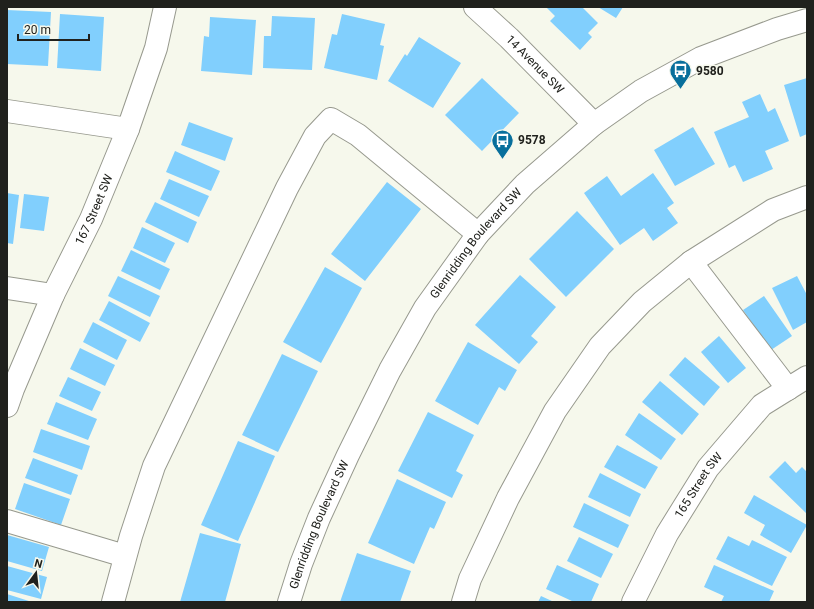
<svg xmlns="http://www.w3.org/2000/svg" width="814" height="609" font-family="Roboto,sans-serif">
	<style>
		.building { fill: #81cffd }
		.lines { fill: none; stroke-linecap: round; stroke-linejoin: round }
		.minor-casing { stroke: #97998e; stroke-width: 24 }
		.minor { stroke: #fff; stroke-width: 22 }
		.labels { text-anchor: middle; stroke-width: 3; stroke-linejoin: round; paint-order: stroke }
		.street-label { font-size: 12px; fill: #20211d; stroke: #f6f8ec }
		.poi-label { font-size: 12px; font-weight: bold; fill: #20211d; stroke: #f6f8ec; text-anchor: start }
	</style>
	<rect width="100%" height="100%" fill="#f6f8ec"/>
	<!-- building -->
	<path class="building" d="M546,7h36l16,16 -10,10 4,4 -12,13 -30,-29 5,-5z
		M598,7h25l-7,11z
		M7,10l44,2 -3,54 -41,-2z
		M60,14l44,3 -3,54 -44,-3z
		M342,14l43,10 -5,21 4,1 -7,34 -53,-12 8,-34 5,1z
		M272,16l43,2 -3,52 -49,-2 1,-32h7z
		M210,17l46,3 -4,55 -51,-4 3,-35 5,1z
		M419,37l42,26 -28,45 -45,-27 17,-27 2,2z
		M482,78l37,35 -37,38 -37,-36z
		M807,78v56l-7,3 -16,-52z
		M760,94l8,18 7,-4 14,33 -24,10 8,18 -30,13 -8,-17 -6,3 -15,-36 35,-15 -7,-15z
		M189,122l44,16 -8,23 -44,-16z
		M693,127l22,37 -40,22 -21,-36z
		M175,151l45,20 -9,20 -45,-19z
		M653,173l21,30 -7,5 11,15 -25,18 -9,-13 -24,17 -36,-52 23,-17 14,20z
		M169,179l40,17 -10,21 -39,-18z
		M387,182l34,27 -56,72 -34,-27z
		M7,193l12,2 -6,49 -6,-1z
		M24,194l25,3 -5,34 -24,-3z
		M155,202l42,20 -9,21 -43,-21z
		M577,211l37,38 -48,48 -37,-38z
		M142,227l33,16 -10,20 -32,-15z
		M131,250l39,19 -10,21 -39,-19z
		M325,267l37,21 -41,75 -38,-21z
		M520,275l36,32 -25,29 7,6 -19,22 -44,-39z
		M118,276l42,20 -10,21 -42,-21z
		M797,276l10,19v27l-14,8 -21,-42z
		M764,296l28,40 -21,14 -28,-40z
		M109,301l41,22 -10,19 -41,-22z
		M93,322l34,18 -10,20 -34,-18z
		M719,336l27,32 -18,15 -27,-31z
		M468,342l49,28 -12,21 -6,-4 -21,38 -43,-24z
		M80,348l35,17 -10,21 -35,-17z
		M282,354l36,17 -40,81 -36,-17z
		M685,357l35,30 -16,19 -35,-31z
		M68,377l33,15 -9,19 -33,-15z
		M660,381l39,33 -17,21 -40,-33z
		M56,402l41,17 -9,21 -41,-16z
		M428,412l46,23 -18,36 7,4 -11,23 -54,-27z
		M639,413l37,26 -15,21 -36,-25z
		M41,429l49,17 -8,24 -49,-18z
		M238,441l37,15 -37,85 -37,-16z
		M617,445l41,22 -13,22 -41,-22z
		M33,458l45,17 -7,20 -46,-17z
		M785,461l11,12 6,-6 5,5v42l-38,-37z
		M600,473l41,21 -11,23 -42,-20z
		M397,479l49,23 -12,27 -4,-2 -16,37 -46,-21z
		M24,483l46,16 -9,26 -46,-16z
		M754,495l53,30 -16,28 -31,-18 5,-10 -21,-12z
		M584,503l45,22 -11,23 -45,-21z
		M200,533l41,11 -16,58h-45z
		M7,535l42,12 -7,24 -35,-10z
		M728,536l21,10 3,-6 35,17 -15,29 -56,-27z
		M579,537l34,17 -12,24 -34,-17z
		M357,553l54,18 -11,31h-60z
		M557,565l42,19 -8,18h-17l-28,-13z
		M714,565l60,26 -5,11h-48l3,-6 -20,-9z
		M7,566l40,11 -6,22 -34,-9z
		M7,594l25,8h-25z
		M541,596l13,6h-16z"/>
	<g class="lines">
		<defs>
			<g id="minor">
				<path id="s1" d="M475,7l34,31 85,86"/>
				<path d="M7,111l121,18"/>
				<path d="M691,262l82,-52 34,-13"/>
				<path d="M7,288l46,7"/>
				<path id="s2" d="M7,406l6,-17 40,-94 38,-76 37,-90 28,-81 9,-41"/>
				<path d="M7,521l118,35"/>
				<path d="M113,602l18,-66 23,-70 133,-278 28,-52 16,-17 27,16 120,99"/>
				<path id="s3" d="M289,602l12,-38 18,-46 29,-63 42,-85 35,-62 53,-74 47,-50 69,-60 47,-33 60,-33 76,-29 30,-9"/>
				<path d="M463,602l7,-23 38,-81 47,-87 45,-65 42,-44 49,-40 97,127"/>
				<path id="s4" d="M633,602l34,-68 41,-66 54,-63 45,-28"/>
			</g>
		</defs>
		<!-- minor casing -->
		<use href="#minor" class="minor-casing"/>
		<!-- minor -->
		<use href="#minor" class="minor"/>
	</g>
	<!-- icons -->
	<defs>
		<symbol id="bus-pin" viewBox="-11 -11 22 30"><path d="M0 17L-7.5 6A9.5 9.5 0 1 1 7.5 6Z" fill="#086f9c" stroke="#f6f8ec"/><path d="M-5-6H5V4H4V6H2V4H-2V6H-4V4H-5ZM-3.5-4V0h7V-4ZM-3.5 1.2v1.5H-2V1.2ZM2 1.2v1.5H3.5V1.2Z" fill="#fff"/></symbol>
	</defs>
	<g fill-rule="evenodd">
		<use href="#bus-pin" x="668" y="58" width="25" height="34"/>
		<use href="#bus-pin" x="490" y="128" width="25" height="34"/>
	</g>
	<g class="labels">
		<!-- street labels -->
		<g class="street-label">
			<text dy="4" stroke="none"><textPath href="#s1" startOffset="83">14 Avenue SW</textPath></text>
			<text dy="4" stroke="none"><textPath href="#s2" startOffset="215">167 Street SW</textPath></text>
			<text dy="4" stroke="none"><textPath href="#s3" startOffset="407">Glenridding Boulevard SW</textPath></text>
			<text dy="4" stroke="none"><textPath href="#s4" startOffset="134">165 Street SW</textPath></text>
			<text dy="4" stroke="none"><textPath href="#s3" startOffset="83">Glenridding Boulevard SW</textPath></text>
		</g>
		<!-- poi labels -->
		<g class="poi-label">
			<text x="696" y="75">9580</text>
			<text x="518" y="144">9578</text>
		</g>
	</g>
	<!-- border -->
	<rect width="814" height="609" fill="none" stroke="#20211d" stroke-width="16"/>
	<!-- north arrow -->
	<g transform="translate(36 573) rotate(15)" stroke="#f6f8ec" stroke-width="3" paint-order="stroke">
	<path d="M0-3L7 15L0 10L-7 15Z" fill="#20211d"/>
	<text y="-6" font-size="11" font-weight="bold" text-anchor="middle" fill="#20211d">N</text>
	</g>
	<!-- scale -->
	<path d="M18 34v6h71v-6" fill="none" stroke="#20211d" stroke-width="2"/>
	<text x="24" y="34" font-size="12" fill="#20211d" stroke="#f6f8ec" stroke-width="3" paint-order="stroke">20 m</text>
</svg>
